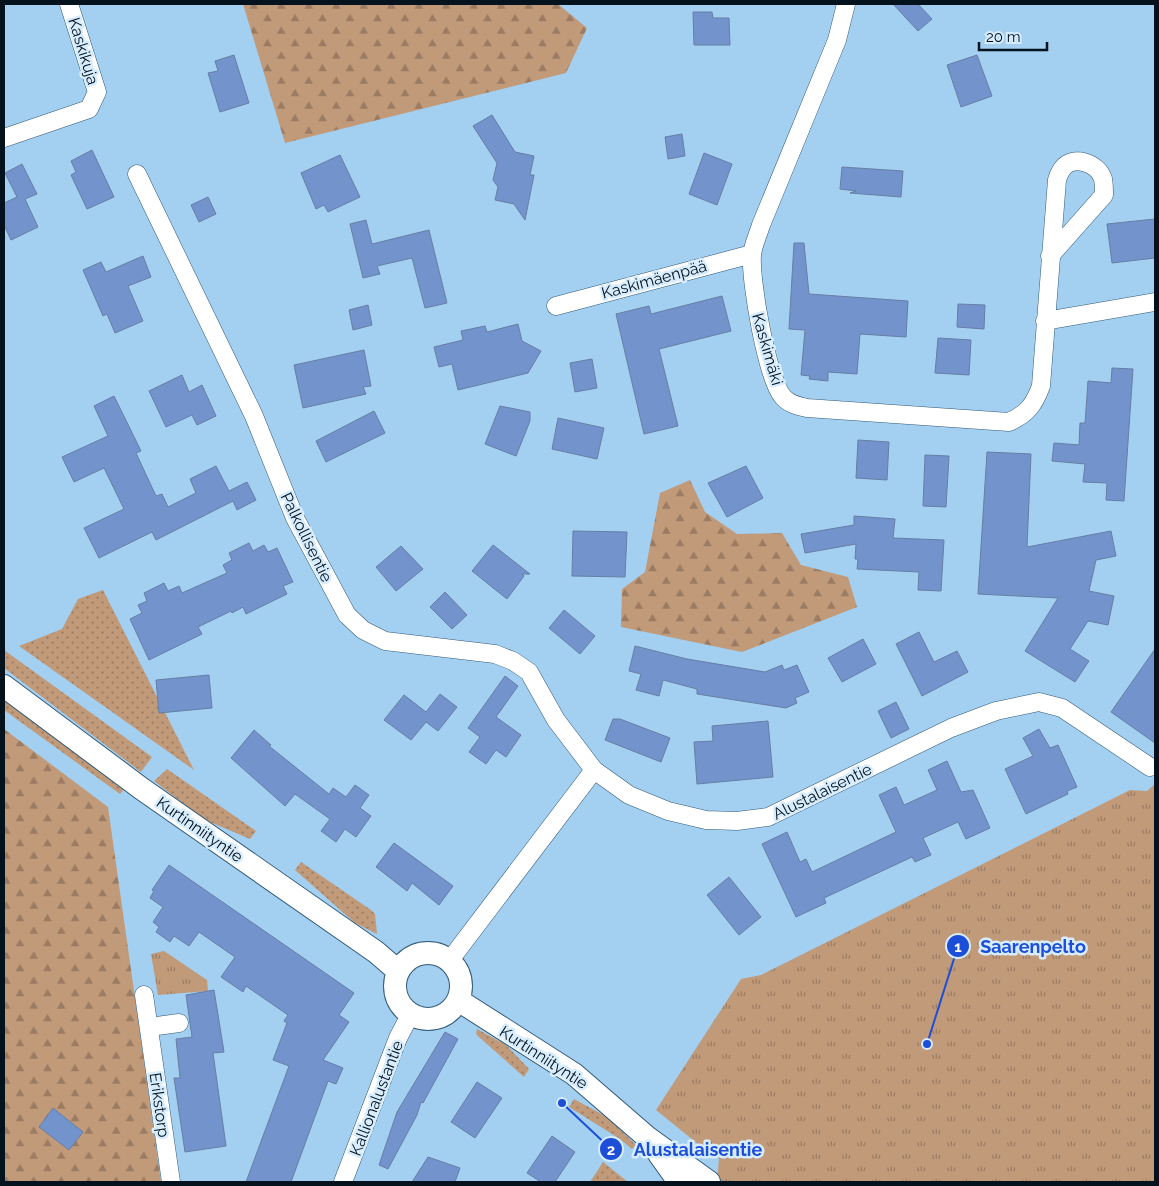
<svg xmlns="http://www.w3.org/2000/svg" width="1159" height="1186" font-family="Raleway,sans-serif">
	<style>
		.grass { fill: url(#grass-dots) }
		.forest { fill: url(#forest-firs) }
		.park { fill: url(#park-tufts) }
		.building { fill: #7293cc; stroke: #677ea5 }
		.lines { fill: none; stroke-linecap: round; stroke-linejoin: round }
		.minor-casing { stroke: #315a77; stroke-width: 19 }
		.tertiary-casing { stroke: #315a77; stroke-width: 24 }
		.minor { stroke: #fff; stroke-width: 18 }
		.tertiary { stroke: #fff; stroke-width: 22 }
		.labels { text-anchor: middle; stroke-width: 5; stroke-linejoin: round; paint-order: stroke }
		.street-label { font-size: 16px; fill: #03121d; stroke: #d7edfe }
		.leader { fill: none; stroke: #1d4ed8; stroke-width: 2 }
		.callout-dot { fill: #1d4ed8; stroke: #d7edfe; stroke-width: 2 }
		.mark-label { font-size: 15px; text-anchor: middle; font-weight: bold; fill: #fff }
		.callout-label { font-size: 18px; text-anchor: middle; font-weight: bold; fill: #1d4ed8; stroke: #d7edfe; stroke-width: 5; stroke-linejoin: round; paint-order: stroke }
	</style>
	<defs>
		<pattern id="grass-dots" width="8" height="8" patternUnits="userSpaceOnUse" patternTransform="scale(1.25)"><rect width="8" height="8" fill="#c19a79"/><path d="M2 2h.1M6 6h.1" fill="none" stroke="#9b7c63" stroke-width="1.8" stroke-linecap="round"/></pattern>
		<pattern id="forest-firs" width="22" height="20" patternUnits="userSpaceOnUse" patternTransform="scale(1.25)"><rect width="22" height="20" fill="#c19a79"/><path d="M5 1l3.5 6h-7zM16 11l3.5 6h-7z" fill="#9b7c63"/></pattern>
		<pattern id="park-tufts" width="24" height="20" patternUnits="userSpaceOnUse" patternTransform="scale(1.25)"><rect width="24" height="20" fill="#c19a79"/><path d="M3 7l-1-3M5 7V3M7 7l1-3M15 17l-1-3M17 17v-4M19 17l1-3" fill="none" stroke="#9b7c63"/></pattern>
	</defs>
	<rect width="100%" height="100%" fill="#a3cff1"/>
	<!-- grass -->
	<path class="grass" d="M103,590l91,180 -175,-124 43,-17 16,-30z
		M4,650l148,107 -11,15 -137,-104z
		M4,698l121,90 -5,6 -116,-84z
		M167,769l89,62 -6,8 -47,-20 -49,-38z
		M301,862l70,48 4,4 2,20 -22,-11 -60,-53z
		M477,1029l29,16 23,24 -5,8 -45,-40 -3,-3z
		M574,1099l33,18 29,28 -4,4 -12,-10 -51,-32z
		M603,1162l25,20h-38z"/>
	<!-- forest -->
	<path class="forest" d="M243,4h315l29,24 -21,45 -281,70z
		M690,480l15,32 32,22 45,-1 19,32 47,12 9,30 -115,45 -121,-25 1,-38 23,-17 15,-79z
		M4,729l104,78 53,375h-157z"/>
	<!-- park -->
	<path class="park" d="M1155,784v398h-438l2,-24 -10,-5 -53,-43 85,-131 20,-4 369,-185 17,1z
		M164,951l43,29 1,11 -50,4 -7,-41z"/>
	<!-- building -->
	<path class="building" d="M893,4h25l14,15 -14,12z
		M693,12h19l1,6h16l1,27h-36z
		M234,55l15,48 -29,9 -12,-39 10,-2 -3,-10z
		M977,55l15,41 -31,11 -14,-42z
		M492,115l23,37 19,4 -4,19h4l-9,45 -11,-16 -19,-4 3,-13 -5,-7 4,-17 -24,-37z
		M682,134l3,22 -17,3 -3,-22z
		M92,150l22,47 -27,12 -16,-34 5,-3 -5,-11z
		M704,153l28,11 -15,41 -28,-11z
		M340,155l20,42 -32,15 -4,-7 -8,4 -15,-36z
		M22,164l15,30 -12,5 13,28 -27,13 -7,-15v-22l13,-6 -12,-24z
		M842,167l61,4 -2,26 -51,-4 6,-2 -16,-2z
		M208,197l8,17 -17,8 -8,-17z
		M1155,219v39l-43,5 -5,-39z
		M366,220l6,24 57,-14 18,73 -22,5 -13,-50 -35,8 3,8 -17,4 -13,-54z
		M794,243h10l5,51 99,7 -2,36 -46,-3 -3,40 -29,-2v9l-19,-2 1,-3 -9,-1 4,-45 -16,-1z
		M143,256l8,21 -23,9 15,35 -28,12 -8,-19 -4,2 -20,-46 18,-8 5,10z
		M722,296l9,35 -72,18 19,77 -34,8 -28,-120 33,-8 2,8z
		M958,304l27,1 -1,24 -27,-2z
		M368,305l4,20 -19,5 -4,-20z
		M518,324l4,17 19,10 -13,22 -70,17 -6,-26 -13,3 -5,-20 29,-7 -2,-9 24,-5 2,6z
		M938,338l33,2 -2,35 -34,-2z
		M364,350l7,36 -8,1 3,7 -63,14 -9,-43z
		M592,359l5,29 -22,4 -5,-29z
		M1112,368l21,1 -9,132 -18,-1 1,-17 -24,-1 2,-18 -33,-3 2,-18 25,2 1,-22h5l3,-42 23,2z
		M182,375l7,17 13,-7 14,31 -19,9 -5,-10 -26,12 -17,-36z
		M114,396l27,55 -5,2 20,43 6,-2 6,13 28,-14 -6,-14 26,-13 13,25 18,-9 9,18 -19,10 -4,-9 -77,39 -4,-8 -53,26 -15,-30 40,-19 -20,-41 -30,14 -12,-25 46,-21 -14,-30z
		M500,406l30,6v9l-14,35 -31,-12z
		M374,411l11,22 -59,29 -10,-21z
		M558,418l46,10 -7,31 -45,-10z
		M858,440l31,2 -2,38 -31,-2z
		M987,452l44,2 -4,93 84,-16 5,25 -20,4 -7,31 25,5 -6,29 -20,-4 -18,28 19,12 -14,21 -50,-31 33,-53 -80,-4z
		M925,455l24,1 -3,51 -23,-1z
		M746,466l17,32 -36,19 -19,-34z
		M854,516l41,3 -2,19 51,2 -3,51 -23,-1 1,-18 -62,-3 1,-10h-3l1,-15 -51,9 -4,-19 53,-9z
		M573,531l54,1 -2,45 -53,-1z
		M249,543l4,8 11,-6 4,7 9,-4 16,34 -10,4 4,8 -41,20 -3,-7 -11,6 -1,-2 -33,16 4,7 -53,26 -19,-41 12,-6 -4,-8 9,-4 -3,-8 20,-10 4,8 11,-5 3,7 45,-20 -4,-8 9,-5 -3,-7z
		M493,545l37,29h-8l2,2 -17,23 -35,-28z
		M401,546l22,23 -27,22 -20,-24z
		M445,592l22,23 -15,14 -22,-22z
		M564,610l31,26 -15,18 -31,-26z
		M919,632l15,30 23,-11 11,21 -46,24 -26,-52z
		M863,639l13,25 -34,18 -14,-24z
		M635,646l52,13 78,13 17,-7 2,5 13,-5 12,27 -14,6 2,5 -11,5 -89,-14v-5l-34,-9 -4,16 -23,-6 5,-16 -12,-3z
		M1155,649v94l-44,-31z
		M209,675l3,33 -53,5 -3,-33z
		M505,676l13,10 -22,31 25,18 -15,22 -10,-7 -10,14 -17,-12 11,-15 -12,-9z
		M440,694l17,13 -19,24 -12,-9 -15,18 -27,-20 20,-25 22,17z
		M896,702l13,27 -18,9 -13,-27z
		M613,719h7l50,19 -9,24 -56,-22z
		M768,721l5,56 -76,7 -3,-42 19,-1 -1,-15z
		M1039,729l11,19 8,-3 19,42 -10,4 1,3 -42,20 -21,-45 28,-13 -10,-18z
		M254,730l17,15 -2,1 60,48 4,-6 13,9 9,-12 14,10 -9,13 11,8 -15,21 -11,-8 -9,13 -15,-11 9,-12 -35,-25 -10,12 -54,-48z
		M947,761l14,31 12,-2 17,38 -24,11 -8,-17 -35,16 8,17 -16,7 -3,-5 -88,41 2,5 -30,14 -34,-73 25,-12 13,30 6,-3 6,13 84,-40 -17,-37 17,-8 8,18 33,-15 -9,-20z
		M394,843l59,43 -14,19 -27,-22 -5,8 -31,-24z
		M169,865l185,128 -15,22 10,7 -26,38 20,8 -7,16 -8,-3 -37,101h-45l43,-116 -16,-6 14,-37 -3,-2 4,-6 -42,-29 -3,6 -22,-15 14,-20 -36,-25 -10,14 -15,-10 -4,6 -14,-10 3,-5 -6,-5 10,-15 -13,-9 4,-7 -2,-1z
		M729,877l32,40 -22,18 -32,-40z
		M214,990l10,62 -11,1 13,93 -41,6 -11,-74h6l-4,-39 16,-2 -6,-42z
		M445,1032l13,7 -35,64 -2,-1 -4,13 -29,54 -9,-4 18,-53z
		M477,1082l25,16 -27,40 -24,-16z
		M53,1108l30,24 -14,18 -30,-23z
		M552,1136l23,16 -20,30h-14l-14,-9z
		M428,1157l32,11 -5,14h-43z"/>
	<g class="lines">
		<defs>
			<path id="minor" d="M846,4l-9,36 -76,185c-3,10 -8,20 -9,30 -2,25 15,124 31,142 6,7 15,9 24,11l202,14c18,-8 25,-17 32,-36l16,-206c1,-4 3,-8 5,-11 11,-15 36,-6 41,10 1,5 1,11 1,16l-54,61
				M4,138l85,-29 8,-17 -28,-88
				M137,174l117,242 41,102 52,97 16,15 22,11 110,13 18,7 16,11 27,48 38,50 35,25 39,16 38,9 31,1 31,-4 183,-89 45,-17 43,-9 23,6 88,59
				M556,306l196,-52
				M1045,321l110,-19
				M450,960l144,-190
				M144,995l27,187
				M149,1027l30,-4
				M343,1182l55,-144 12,-23"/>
			<path id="tertiary" d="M4,686l138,103 234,163 22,19
				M395 986a33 33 0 1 1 66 0a33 33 0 1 1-66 0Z
				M458,1000l116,74 74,64 61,44
				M659,1154l20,28"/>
		</defs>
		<!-- minor casing -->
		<use href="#minor" class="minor-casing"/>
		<!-- tertiary casing -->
		<use href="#tertiary" class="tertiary-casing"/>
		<!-- minor -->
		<use href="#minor" class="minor"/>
		<!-- tertiary -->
		<use href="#tertiary" class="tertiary"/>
	</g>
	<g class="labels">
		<!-- street labels -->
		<g class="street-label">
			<text transform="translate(84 51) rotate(73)" y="6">Kaskikuja</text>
			<text transform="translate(654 279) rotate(-15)" y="6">Kaskimäenpää</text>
			<text transform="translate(768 349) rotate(74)" y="6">Kaskimäki</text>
			<text transform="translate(307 537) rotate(64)" y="6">Palkollisentie</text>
			<text transform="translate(822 791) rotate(-26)" y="6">Alustalaisentie</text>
			<text transform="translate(200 829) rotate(35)" y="6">Kurtinniityntie</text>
			<text transform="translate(544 1057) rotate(33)" y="6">Kurtinniityntie</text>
			<text transform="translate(376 1098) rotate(-69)" y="6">Kallionalustantie</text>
			<text transform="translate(160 1105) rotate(82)" y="6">Erikstorp</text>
		</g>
	</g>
	<!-- callouts -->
	<path class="leader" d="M927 1044L958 946M562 1103L611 1149"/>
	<g class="callout-dot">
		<circle cx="927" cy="1044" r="5"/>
		<circle cx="562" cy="1103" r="5"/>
		<circle cx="958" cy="946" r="12"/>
		<circle cx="611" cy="1149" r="12"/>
	</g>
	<g class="mark-label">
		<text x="958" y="952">1</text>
		<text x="611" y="1155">2</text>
	</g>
	<g class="callout-label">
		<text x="1033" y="953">Saarenpelto</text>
		<text x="698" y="1156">Alustalaisentie</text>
	</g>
	<!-- border -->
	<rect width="1159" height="1186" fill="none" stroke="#03121d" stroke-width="10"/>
	<!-- scale -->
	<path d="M979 42v8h68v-8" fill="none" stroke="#03121d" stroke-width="2.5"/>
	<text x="986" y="42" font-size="15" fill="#03121d" stroke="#d7edfe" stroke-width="4" paint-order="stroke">20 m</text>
</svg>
